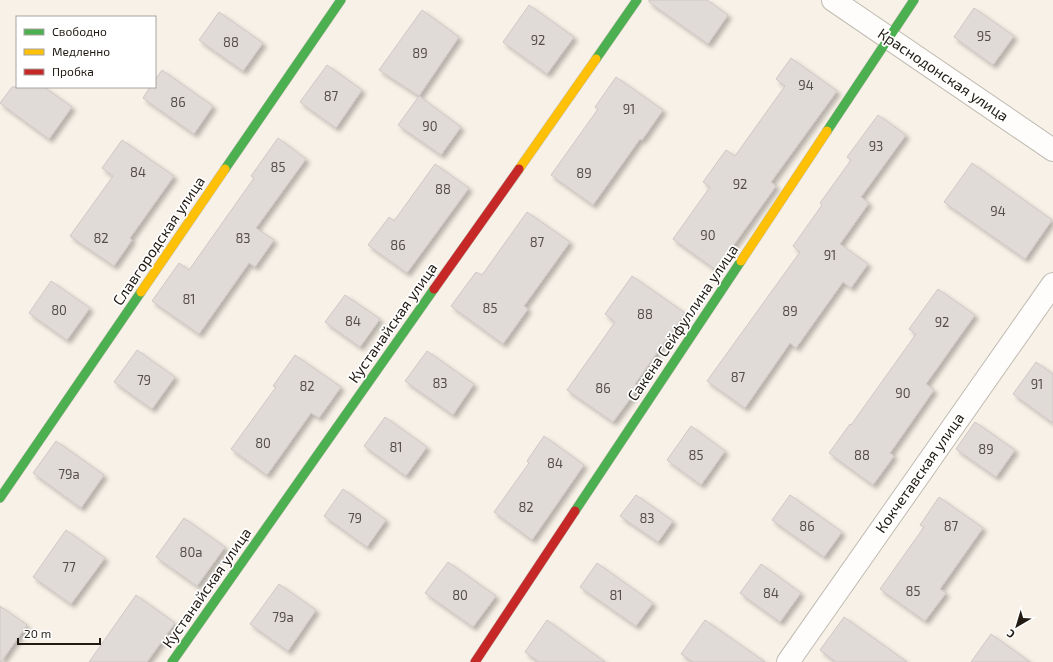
<svg xmlns="http://www.w3.org/2000/svg" width="1053" height="662" font-family="'Exo 2',sans-serif">
	<style>
		.building { fill: #e1dbd8; stroke: #cec7c6; filter: url(#shadow) }
		.lines { fill: none; stroke-linecap: round; stroke-linejoin: round }
		.street-casing { stroke: #c1bcb3; stroke-width: 24 }
		.fast-casing { stroke: #c1bcb3; stroke-width: 10 }
		.slow-casing { stroke: #c1bcb3; stroke-width: 10 }
		.jam-casing { stroke: #c1bcb3; stroke-width: 10 }
		.street { stroke: #fefdfb; stroke-width: 22 }
		.fast { stroke: #4caf50; stroke-width: 9 }
		.slow { stroke: #ffc107; stroke-width: 9 }
		.jam { stroke: #c62828; stroke-width: 9 }
		.labels { text-anchor: middle; stroke-width: 3.5; stroke-linejoin: round; paint-order: stroke }
		.number-label { font-size: 13px; fill: #544e48 }
		.street-label { font-size: 15px; fill: #211b13; stroke: #fff }
	</style>
	<defs>
		<filter id="shadow"><feDropShadow dx="3.5" dy="3.5" stdDeviation="2" flood-color="#0004"/></filter>
	</defs>
	<rect width="100%" height="100%" fill="#f7f1e7"/>
	<!-- building -->
	<path class="building" d="M649,0h58l21,15 -20,29 -59,-42z
		M529,5l45,32 -27,37 -44,-32z
		M974,8l40,28 -21,29 -39,-28z
		M422,10l37,27 -40,59 -40,-26z
		M219,12l44,31 -20,28 -44,-31z
		M791,58l46,33 -66,91 5,4 -60,84 -43,-31 37,-52 -7,-5 23,-32 9,6 50,-70 -9,-7z
		M327,65l35,25 -26,38 -36,-26z
		M162,70l51,36 -19,28 -51,-36 7,-11h5v-7z
		M616,77l47,33 -21,30 -2,-1 -47,66 -42,-30 47,-66 -3,-2z
		M12,87h32l28,20 -23,32 -49,-36z
		M419,96l42,31 -20,28 -43,-30z
		M878,115l28,20 -45,62 8,6 -29,41 28,20 -17,24 -8,-6 -47,66 -6,-5 -45,65 -38,-27 93,-129 -7,-6 29,-41 -2,-2 31,-43 -4,-3z
		M278,138l28,21 -50,69 18,12 -19,27 -6,-4 -50,71 -47,-33 27,-38 10,7 65,-92 -3,-2z
		M122,140l52,36 -44,62 2,2 -18,26 -44,-30 43,-60 -11,-8z
		M972,163l80,57 -27,39 -81,-57z
		M435,164l34,24 -62,85 -39,-28 21,-28 5,4z
		M527,212l43,30 -46,64 4,3 -25,35 -52,-38 25,-34 6,3z
		M632,276l53,37 -50,71 4,3 -26,35 -46,-32 48,-68 -10,-8z
		M51,281l39,27 -23,32 -38,-27z
		M938,289l37,26 -49,69 8,6 -44,63 4,3 -21,29 -44,-32 21,-29 1,1 65,-91 -7,-5z
		M345,295l35,24 -20,28 -35,-25z
		M137,350l38,27 -23,32 -38,-27z
		M427,351l47,33 -21,31 -48,-34z
		M295,355l46,32 -22,31 -8,-5 -44,62 -36,-26 45,-62 -3,-1z
		M1036,362l17,12v49l-40,-29z
		M385,417l42,30 -21,29 -42,-30z
		M975,422l40,28 -19,27 -40,-28z
		M691,426l34,25 -24,34 -34,-25z
		M544,436l40,29 -52,75 -38,-28 35,-49 -2,-2z
		M56,441l48,34 -23,33 -48,-35z
		M343,489l43,31 -19,27 -43,-31z
		M636,495l37,26 -15,21 -38,-26z
		M790,495l52,37 -18,25 -52,-37z
		M939,497l44,31 -43,61 6,4 -21,28 -45,-32 44,-62 -4,-2z
		M184,518l41,29 -28,39 -41,-29z
		M66,530l39,28 -34,46 -38,-27z
		M448,562l48,34 -23,31 -48,-34z
		M597,563l56,40 -17,23 -56,-39z
		M761,564l40,29 -21,29 -40,-29z
		M279,584l37,26 -28,41 -38,-27z
		M136,595l39,28 -28,39h-58z
		M0,606l27,19 -26,37h-1z
		M844,617l63,45h-71l-16,-12z
		M547,620l58,42h-66l-14,-10z
		M705,620l60,42h-72l-12,-8z
		M991,634l39,28h-59z"/>
	<g class="lines">
		<defs>
			<path id="street" d="M833,0l220,150
				M788,662l265,-378"/>
			<path id="fast" d="M596,59l41,-59
				M827,131l87,-131
				M225,169l116,-169
				M0,498l141,-206
				M575,511l166,-250
				M172,662l262,-373"/>
			<path id="slow" d="M519,169l77,-110
				M741,261l86,-130
				M141,292l84,-123"/>
			<path id="jam" d="M434,289l85,-120
				M475,662l100,-151"/>
		</defs>
		<!-- street casing -->
		<use href="#street" class="street-casing"/>
		<!-- fast casing -->
		<use href="#fast" class="fast-casing"/>
		<!-- slow casing -->
		<use href="#slow" class="slow-casing"/>
		<!-- jam casing -->
		<use href="#jam" class="jam-casing"/>
		<!-- street -->
		<use href="#street" class="street"/>
		<!-- fast -->
		<use href="#fast" class="fast"/>
		<!-- slow -->
		<use href="#slow" class="slow"/>
		<!-- jam -->
		<use href="#jam" class="jam"/>
	</g>
	<g class="labels">
		<!-- number labels -->
		<g class="number-label">
			<text x="984" y="41">95</text>
			<text x="538" y="45">92</text>
			<text x="231" y="47">88</text>
			<text x="420" y="58">89</text>
			<text x="806" y="90">94</text>
			<text x="331" y="101">87</text>
			<text x="178" y="107">86</text>
			<text x="629" y="114">91</text>
			<text x="430" y="131">90</text>
			<text x="876" y="151">93</text>
			<text x="278" y="172">85</text>
			<text x="138" y="177">84</text>
			<text x="584" y="178">89</text>
			<text x="740" y="189">92</text>
			<text x="443" y="194">88</text>
			<text x="998" y="216">94</text>
			<text x="708" y="240">90</text>
			<text x="101" y="243">82</text>
			<text x="243" y="243">83</text>
			<text x="537" y="247">87</text>
			<text x="398" y="250">86</text>
			<text x="830" y="260">91</text>
			<text x="189" y="304">81</text>
			<text x="490" y="313">85</text>
			<text x="59" y="315">80</text>
			<text x="790" y="316">89</text>
			<text x="645" y="319">88</text>
			<text x="353" y="326">84</text>
			<text x="942" y="327">92</text>
			<text x="738" y="382">87</text>
			<text x="144" y="385">79</text>
			<text x="440" y="388">83</text>
			<text x="1037" y="389">91</text>
			<text x="307" y="391">82</text>
			<text x="603" y="393">86</text>
			<text x="903" y="398">90</text>
			<text x="263" y="448">80</text>
			<text x="396" y="452">81</text>
			<text x="986" y="454">89</text>
			<text x="696" y="460">85</text>
			<text x="862" y="460">88</text>
			<text x="555" y="468">84</text>
			<text x="69" y="479">79а</text>
			<text x="526" y="512">82</text>
			<text x="355" y="523">79</text>
			<text x="647" y="523">83</text>
			<text x="807" y="531">86</text>
			<text x="951" y="531">87</text>
			<text x="191" y="557">80а</text>
			<text x="69" y="572">77</text>
			<text x="913" y="596">85</text>
			<text x="771" y="598">84</text>
			<text x="460" y="600">80</text>
			<text x="616" y="600">81</text>
			<text x="283" y="622">79а</text>
		</g>
		<!-- street labels -->
		<g class="street-label">
			<text transform="translate(943 75) rotate(34)" y="5">Краснодонская улица</text>
			<text transform="translate(159 241) rotate(-56)" y="5">Славгородская улица</text>
			<text transform="translate(393 323) rotate(-55)" y="5">Кустанайская улица</text>
			<text transform="translate(683 323) rotate(-56)" y="5">Сакена Сейфуллина улица</text>
			<text transform="translate(920 473) rotate(-55)" y="5">Кокчетавская улица</text>
			<text transform="translate(207 588) rotate(-55)" y="5">Кустанайская улица</text>
		</g>
	</g>
	<!-- legend -->
	<rect x="16" y="16" width="140" height="72" fill="#ffffff" stroke="#a6a4a1"/>
	<rect x="24" y="29" width="20" height="6" fill="#4caf50" stroke="#a6a4a1"/>
	<text x="52" y="36" font-size="12" fill="#211b13">Свободно</text>
	<rect x="24" y="49" width="20" height="6" fill="#ffc107" stroke="#a6a4a1"/>
	<text x="52" y="56" font-size="12" fill="#211b13">Медленно</text>
	<rect x="24" y="69" width="20" height="6" fill="#c62828" stroke="#a6a4a1"/>
	<text x="52" y="76" font-size="12" fill="#211b13">Пробка</text>
	<!-- north arrow -->
	<g transform="translate(1017 626) rotate(218)" stroke="#ffffff" stroke-width="3" paint-order="stroke">
	<path d="M0-3L7 15L0 10L-7 15Z" fill="#211b13"/>
	<text y="-6" font-size="11" font-weight="bold" text-anchor="middle" fill="#211b13">С</text>
	</g>
	<!-- scale -->
	<path d="M18 638v6h82v-6" fill="none" stroke="#211b13" stroke-width="2"/>
	<text x="24" y="638" font-size="12" fill="#211b13" stroke="#ffffff" stroke-width="3" paint-order="stroke">20 m</text>
</svg>
